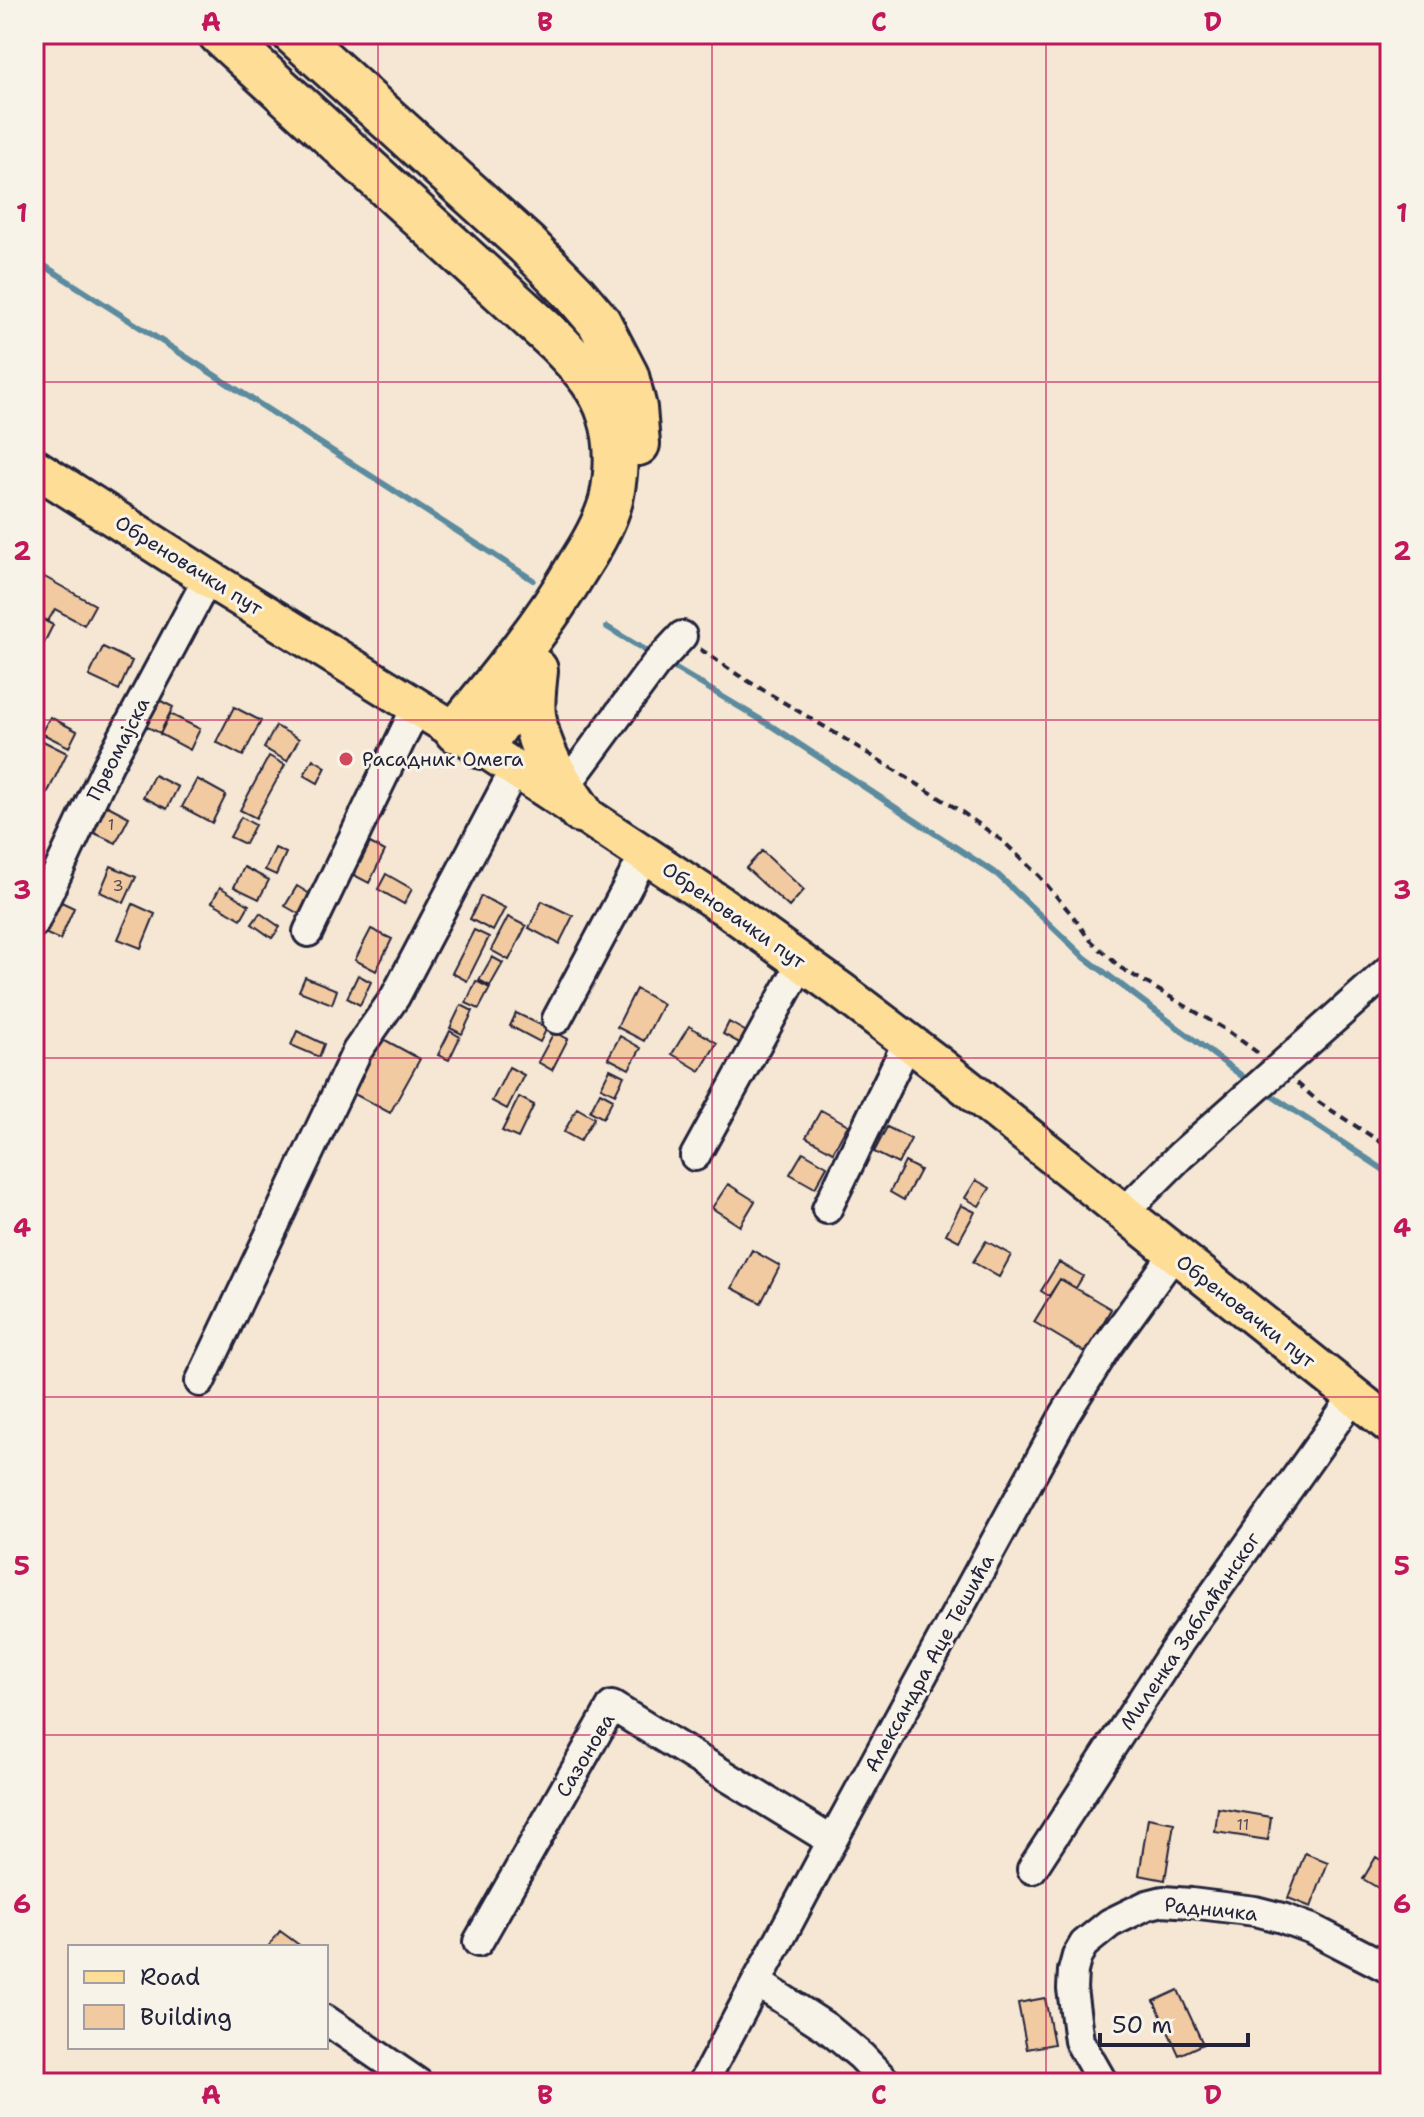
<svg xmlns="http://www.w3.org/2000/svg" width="1424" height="2117" font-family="'Shantell Sans',sans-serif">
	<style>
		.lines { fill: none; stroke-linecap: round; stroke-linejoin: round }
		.stream { stroke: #5c8b9f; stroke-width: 6 }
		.building { fill: #f1caa1; stroke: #22223b; stroke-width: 2 }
		.minor-casing { stroke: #22223b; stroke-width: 34 }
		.major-casing { stroke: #22223b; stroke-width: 42 }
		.highway-casing { stroke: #22223b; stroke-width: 48 }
		.path { stroke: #22223b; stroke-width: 4; stroke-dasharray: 8 6; stroke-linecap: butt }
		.minor { stroke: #f7f3e8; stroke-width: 28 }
		.major { stroke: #fedd96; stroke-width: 36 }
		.highway { stroke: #fedd96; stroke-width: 42 }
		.grid { fill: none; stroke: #c2185b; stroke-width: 2; stroke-opacity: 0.55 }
		.poi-dot { fill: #d1495b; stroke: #f7f3e8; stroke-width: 3 }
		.labels { text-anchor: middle; stroke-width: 6; stroke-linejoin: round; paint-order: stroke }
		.number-label { font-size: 16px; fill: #564c54 }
		.street-label { font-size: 20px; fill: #22223b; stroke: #f7f3e8 }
		.poi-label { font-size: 20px; fill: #22223b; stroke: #f7f3e8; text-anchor: start }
		.neatline { fill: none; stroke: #c2185b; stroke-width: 3 }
		.grid-label { font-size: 26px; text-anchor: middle; font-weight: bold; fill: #c2185b }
	</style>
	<rect width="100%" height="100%" fill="#f5e7d3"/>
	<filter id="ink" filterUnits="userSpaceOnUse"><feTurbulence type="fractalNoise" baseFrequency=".0125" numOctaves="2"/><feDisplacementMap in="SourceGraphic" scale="16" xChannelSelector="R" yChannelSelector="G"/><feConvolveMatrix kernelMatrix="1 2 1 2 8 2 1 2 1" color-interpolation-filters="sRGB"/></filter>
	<g filter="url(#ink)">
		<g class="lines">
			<!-- stream -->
			<path class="stream" d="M34,259l499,321
				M607,627l46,28
				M666,663l107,64 225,148 86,82 166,125
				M1266,1092l124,82"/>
		</g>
		<!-- building -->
		<path class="building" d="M41,575l54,30 -11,20 -29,-16 -7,12 -14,-8v-25z
			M34,615l19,10 -19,38z
			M103,647l29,14 -13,29 -30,-14z
			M157,699l16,8 -13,26 -17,-8z
			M234,707l27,14 -18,35 -27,-14z
			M170,714l30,15 -10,21 -30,-16z
			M50,717l27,14 -8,16 -28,-14z
			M276,726l23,13 -12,22 -23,-13z
			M35,737l32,16 -22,45 -11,-6z
			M269,756l16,9 -29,53 -16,-8z
			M313,759l13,8 -8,16 -14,-8z
			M154,775l24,12 -11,22 -24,-12z
			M197,779l29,16 -14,28 -30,-16z
			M106,805l23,12 -13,26 -24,-11z
			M241,817l14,8 -10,19 -15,-7z
			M370,843l15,8 -16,32 -15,-8z
			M275,848l11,5 -10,22 -11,-5z
			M762,851l42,39 -15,17 -43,-39z
			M111,866l25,11 -12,26 -24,-11z
			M244,867l25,13 -10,19 -25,-12z
			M386,874l26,15 -8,15 -26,-15z
			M297,886l13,8 -11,20 -14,-8z
			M220,887l29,18 -8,14 -29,-17z
			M481,896l24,12 -12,23 -23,-12z
			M55,899l19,9 -14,32 -20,-9z
			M542,901l31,15 -14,28 -30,-16z
			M133,904l22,10 -14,34 -23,-9z
			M260,913l20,14 -8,11 -20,-14z
			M508,917l18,9 -17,34 -18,-10z
			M371,929l21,10 -16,32 -21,-11z
			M474,930l15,7 -22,44 -15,-8z
			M492,957l11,6 -13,23 -11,-6z
			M358,975l13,7 -11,23 -13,-7z
			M305,977l32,13 -5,14 -33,-13z
			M476,981l14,7 -11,21 -13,-6z
			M636,989l27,15 -19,37 -27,-14z
			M461,1005l12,6 -11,23 -12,-6z
			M516,1013l31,15 -7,14 -30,-16z
			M729,1022l23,13 -7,11 -22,-12z
			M689,1026l28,17 -17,28 -28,-17z
			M297,1031l27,13 -5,13 -28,-12z
			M450,1031l10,6 -11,23 -11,-5z
			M554,1032l14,7 -16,31 -14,-8z
			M374,1034l46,25 -30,54 -45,-24z
			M620,1036l21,12 -12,21 -21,-11z
			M509,1067l15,8 -17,34 -15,-8z
			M610,1069l14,7 -9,18 -14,-7z
			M600,1092l13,7 -10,19 -13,-7z
			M519,1097l15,8 -16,33 -16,-7z
			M577,1108l17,10 -14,23 -16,-9z
			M821,1110l27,15 -15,27 -27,-15z
			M887,1127l24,12 -13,25 -24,-12z
			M803,1152l24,14 -12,22 -25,-14z
			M905,1162l15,8 -16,30 -14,-8z
			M976,1180l14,8 -11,18 -14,-8z
			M728,1184l27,17 -15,25 -28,-18z
			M961,1205l14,7 -16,29 -13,-7z
			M986,1241l25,14 -12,22 -26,-15z
			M752,1250l28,16 -19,37 -29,-15z
			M1059,1262l24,14 -7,12 -16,-9 -11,17 -8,-5z
			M1060,1279l51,30 -25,44 -52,-31z
			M1218,1808l53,9 -3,23 -53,-8z
			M1148,1818l26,5 -9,57 -26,-5z
			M1305,1853l23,9 -17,45 -23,-9z
			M1376,1857l14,9v29l-27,-16z
			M280,1931l22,16h-34z
			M1178,1990l25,54 -24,11 -25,-54z
			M1045,1998l9,46 -27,5 -9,-46z"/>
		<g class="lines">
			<defs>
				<path id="minor" d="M560,783l16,-11 79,-107 27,-29
					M34,923l74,-158 100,-187
					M308,932l109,-226
					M557,1019l88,-165
					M695,1156l107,-194
					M827,1209l81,-168
					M1124,1212l57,-57 209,-186
					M200,1382l157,-331 38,-54 120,-228
					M1032,1869l147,-226 175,-247
					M478,1942l134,-236 220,135
					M758,1983l68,44 35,29 26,27
					M326,2020l92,63
					M703,2083l129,-242 233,-427 42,-67 67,-93
					M1103,2083l-24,-42 -7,-52 1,-18 4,-15 7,-12 26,-21 37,-18 16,-4 28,2 64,8 27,7 30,11 78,40"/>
				<path id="major" d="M34,467l174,111 274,169 241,159 117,84 95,72 455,363"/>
				<path id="highway" d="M220,34l337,308c21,22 43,43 52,73 9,27 8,57 2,85 -6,23 -19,45 -32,65 -35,60 -79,113 -123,166
					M294,34l233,211 48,49 24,28 28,54 8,32 3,36
					M536,670c-1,14 -4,30 -2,45 4,36 26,68 46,96
					M482,747l38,-55"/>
			</defs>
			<!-- minor casing -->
			<use href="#minor" class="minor-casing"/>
			<!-- major casing -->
			<use href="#major" class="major-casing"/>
			<!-- highway casing -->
			<use href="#highway" class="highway-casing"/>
			<!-- path -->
			<path class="path" d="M700,649l38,26 102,61 119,74 45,32 36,35 33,39 15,22 33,30 107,63 34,25
				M1297,1083l23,20 70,45"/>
			<!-- minor -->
			<use href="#minor" class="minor"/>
			<!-- major -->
			<use href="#major" class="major"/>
			<!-- highway -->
			<use href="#highway" class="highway"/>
		</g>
	</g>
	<!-- grid -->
	<path class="grid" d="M378,34v2049M712,34v2049M1046,34v2049M34,382h1356M34,720h1356M34,1058h1356M34,1397h1356M34,1735h1356"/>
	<!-- markers -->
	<circle class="poi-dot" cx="346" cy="759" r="8"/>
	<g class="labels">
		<!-- number labels -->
		<g class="number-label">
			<text x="111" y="830">1</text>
			<text x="118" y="891">3</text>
			<text x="1243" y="1830">11</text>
		</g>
		<!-- street labels -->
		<g class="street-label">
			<text transform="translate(189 565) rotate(32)" y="7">Обреновачки пут</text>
			<text transform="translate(118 749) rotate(-63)" y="7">Првомајска</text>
			<text transform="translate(734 915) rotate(35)" y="7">Обреновачки пут</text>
			<text transform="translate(1246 1311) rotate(38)" y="7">Обреновачки пут</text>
			<text transform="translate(1190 1631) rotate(-56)" y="7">Миленка Заблаћанског</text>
			<text transform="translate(929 1663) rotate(-61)" y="7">Александра Аце Тешића</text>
			<text transform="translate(585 1755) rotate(-59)" y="7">Сазонова</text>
			<text transform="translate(1211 1909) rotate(6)" y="7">Радничка</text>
		</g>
		<!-- poi labels -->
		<g class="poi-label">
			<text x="362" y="766">Расадник Омега</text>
		</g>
	</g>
	<!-- margin -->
	<rect width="1424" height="2117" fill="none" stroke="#f7f3e8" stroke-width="88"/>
	<!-- legend -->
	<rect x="68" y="1945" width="260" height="104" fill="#f7f3e8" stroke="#a29fa3" stroke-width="2"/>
	<rect x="84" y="1971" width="40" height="12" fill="#fedd96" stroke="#a29fa3" stroke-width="2"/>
	<text x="140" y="1985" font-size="24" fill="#22223b">Road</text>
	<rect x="84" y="2005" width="40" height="24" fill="#f1caa1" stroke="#a29fa3" stroke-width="2"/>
	<text x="140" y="2025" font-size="24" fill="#22223b">Building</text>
	<!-- scale -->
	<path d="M1100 2033v12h148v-12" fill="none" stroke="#22223b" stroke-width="4"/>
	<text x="1112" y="2033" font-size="24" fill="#22223b" stroke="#f7f3e8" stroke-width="6" paint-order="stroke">50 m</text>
	<rect x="44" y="44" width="1336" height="2029" class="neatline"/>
	<g class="grid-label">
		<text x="211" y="31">A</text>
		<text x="545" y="31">B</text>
		<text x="879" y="31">C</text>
		<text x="1213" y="31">D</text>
		<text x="22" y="222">1</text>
		<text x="1402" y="222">1</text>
		<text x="22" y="560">2</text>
		<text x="1402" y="560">2</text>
		<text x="22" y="899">3</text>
		<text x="1402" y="899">3</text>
		<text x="22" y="1237">4</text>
		<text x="1402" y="1237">4</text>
		<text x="22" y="1575">5</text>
		<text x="1402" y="1575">5</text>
		<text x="22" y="1913">6</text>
		<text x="1402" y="1913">6</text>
		<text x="211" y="2104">A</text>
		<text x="545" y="2104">B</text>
		<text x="879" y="2104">C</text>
		<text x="1213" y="2104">D</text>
	</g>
</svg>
